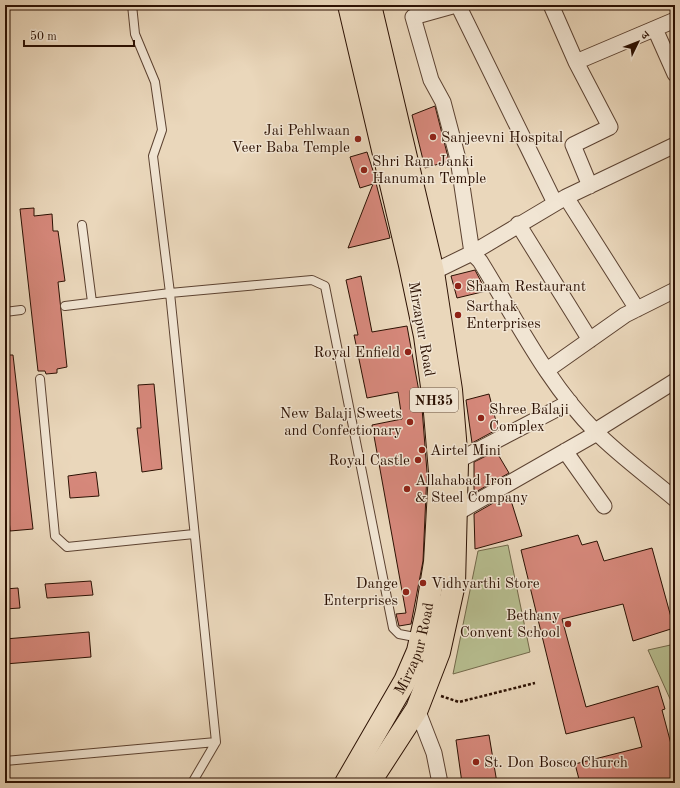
<svg xmlns="http://www.w3.org/2000/svg" width="680" height="788" font-family="'Old Standard TT','Noto Serif Devanagari',serif">
	<style>
		.green { fill: #b7be90; stroke: #72684a }
		.building { fill: #d6887b; stroke: #2c1103 }
		.lines { fill: none; stroke-linecap: round; stroke-linejoin: round }
		.lane-casing { stroke: #5c4231; stroke-width: 10 }
		.street-casing { stroke: #5c4231; stroke-width: 17 }
		.highway-casing { stroke: #2c1103; stroke-width: 24 }
		.path { stroke: #2c1103; stroke-width: 2.5; stroke-dasharray: 3 2; stroke-linecap: butt }
		.lane { stroke: #f1e5d3; stroke-width: 8 }
		.street { stroke: #f1e5d3; stroke-width: 15 }
		.highway { stroke: #ead7bb; stroke-width: 22 }
		.poi-dot { fill: #8f2418; stroke: #f1e5d3; stroke-width: 1.5 }
		.labels { text-anchor: middle; stroke-width: 3; stroke-linejoin: round; paint-order: stroke }
		.shield { fill: #f1e5d3; stroke: #675141; stroke-width: 1 }
		.shield-label { font-size: 14px; font-weight: bold; fill: #2c1103 }
		.poi-label { font-size: 15px; fill: #2c1103; stroke: #f1e5d3; text-anchor: start }
		.street-label { font-size: 15px; fill: #2c1103; stroke: #f1e5d3 }
	</style>
	<rect width="100%" height="100%" fill="#ead7bb"/>
	<filter id="stains"><feTurbulence type="fractalNoise" baseFrequency=".005" numOctaves="4"/><feColorMatrix values="0 0 0 0 .2 0 0 0 0 .09 0 0 0 0 .02 0 0 0 .5 -.17"/></filter>
	<radialGradient id="worn" r=".72"><stop offset=".6" stop-color="#630" stop-opacity="0"/><stop offset="1" stop-color="#630" stop-opacity=".3"/></radialGradient>
	<!-- green -->
	<path class="green" d="M508,545l22,107 -77,22 25,-123z
		M675,644v66l-27,-60z"/>
	<!-- building -->
	<path class="building" d="M435,106l14,55 -24,7 -13,-53z
		M367,152l10,31h-1l14,55 -42,10 25,-64 -13,4 -10,-31z
		M34,208v8l18,-2 1,17h5l7,50 -7,1 9,85 -10,2v4l-11,1 -1,-3h-7l-18,-162z
		M475,270l11,21 -29,7 -6,-22z
		M361,276l11,56 35,-6 15,82 5,64 -4,89 -12,63 -12,2 -3,-12 10,-1 -34,-188 30,-6 -4,-27 -31,6 -13,-63h4l-12,-55z
		M5,355h8l20,174 -23,2 -5,-65z
		M154,384l8,85 -20,3 -5,-44h4l-3,-43z
		M489,394l9,35 -26,14 -6,-43z
		M496,451l13,22 -35,20v-31z
		M96,472l3,24 -29,2 -2,-22z
		M509,494l13,42 -47,13 -1,-35z
		M578,535l4,10 15,-4 7,20 48,-13 22,80 -41,13 -10,-37 -61,15 24,88 72,-21 7,23 -3,1 13,49v24h-95l-5,-19 67,-17 -8,-30 -68,17 -45,-184z
		M91,581l2,14 -46,3 -2,-14z
		M18,588l2,20 -15,1v-20z
		M89,632l2,25 -86,7v-25z
		M489,735l8,48h-35l-6,-43z"/>
	<g class="lines">
		<defs>
			<path id="lane" d="M132,5l3,29 20,48 7,48 -9,26 17,137 46,449 -24,41
				M82,225l10,77
				M65,306l105,-13 142,-13 13,6 68,342 6,6 21,4
				M5,312l16,-2
				M40,379l15,157 12,11 127,-13
				M5,761l211,-19"/>
			<path id="street" d="M456,5l-43,12 18,63 12,22 15,57 14,94 8,8c36,58 67,122 116,171 24,24 53,45 79,67
				M458,5l97,198
				M551,5l25,57 34,65 -37,18 17,41
				M655,29l20,45
				M576,62l99,-42
				M566,197l71,112
				M518,224l72,116
				M433,272l39,-19 94,-56 109,-52
				M547,370l78,-55 50,-25
				M595,431l80,-50
				M565,451l39,55
				M457,461l113,-59
				M450,517l147,-84
				M417,709l17,44 6,30"/>
			<g id="highway">
				<path id="s1" d="M346,783l59,-102 13,-30 9,-40 8,-49 5,-90 -6,-71 -9,-65 -15,-71 -61,-260"/>
				<path d="M369,783l48,-74 22,-57 15,-68 3,-121 -6,-73 -18,-118 -63,-267"/>
			</g>
		</defs>
		<!-- lane casing -->
		<use href="#lane" class="lane-casing"/>
		<!-- street casing -->
		<use href="#street" class="street-casing"/>
		<!-- highway casing -->
		<use href="#highway" class="highway-casing"/>
		<!-- path -->
		<path class="path" d="M441,696l18,6 76,-19"/>
		<!-- lane -->
		<use href="#lane" class="lane"/>
		<!-- street -->
		<use href="#street" class="street"/>
		<!-- highway -->
		<use href="#highway" class="highway"/>
	</g>
	<!-- markers -->
	<g class="poi-dot">
		<circle cx="433" cy="137" r="4"/>
		<circle cx="358" cy="139" r="4"/>
		<circle cx="364" cy="170" r="4"/>
		<circle cx="458" cy="286" r="4"/>
		<circle cx="458" cy="315" r="4"/>
		<circle cx="408" cy="352" r="4"/>
		<circle cx="481" cy="418" r="4"/>
		<circle cx="410" cy="422" r="4"/>
		<circle cx="422" cy="450" r="4"/>
		<circle cx="418" cy="460" r="4"/>
		<circle cx="407" cy="489" r="4"/>
		<circle cx="423" cy="583" r="4"/>
		<circle cx="406" cy="592" r="4"/>
		<circle cx="568" cy="624" r="4"/>
		<circle cx="476" cy="762" r="4"/>
	</g>
	<g class="labels">
		<!-- shield labels -->
		<rect class="shield" x="410" y="388" width="48" height="24" rx="3"/>
		<g class="shield-label">
			<text x="434" y="405">NH35</text>
		</g>
		<!-- poi labels -->
		<g class="poi-label">
			<text x="350" y="135" text-anchor="end">Jai Pehlwaan<tspan x="350" dy="17">Veer Baba Temple</tspan></text>
			<text x="441" y="142">Sanjeevni Hospital</text>
			<text x="372" y="166">Shri Ram Janki<tspan x="372" dy="17">Hanuman Temple</tspan></text>
			<text x="466" y="291">Shaam Restaurant</text>
			<text x="466" y="311">Sarthak<tspan x="466" dy="17">Enterprises</tspan></text>
			<text x="400" y="357" text-anchor="end">Royal Enfield</text>
			<text x="489" y="414">Shree Balaji<tspan x="489" dy="17">Complex</tspan></text>
			<text x="402" y="418" text-anchor="end">New Balaji Sweets<tspan x="402" dy="17">and Confectionary</tspan></text>
			<text x="430" y="455">Airtel Mini</text>
			<text x="410" y="465" text-anchor="end">Royal Castle</text>
			<text x="415" y="485">Allahabad Iron<tspan x="415" dy="17">&amp; Steel Company</tspan></text>
			<text x="398" y="588" text-anchor="end">Dange<tspan x="398" dy="17">Enterprises</tspan></text>
			<text x="431" y="588">Vidhyarthi Store</text>
			<text x="560" y="620" text-anchor="end">Bethany<tspan x="560" dy="17">Convent School</tspan></text>
			<text x="484" y="767">St. Don Bosco Church</text>
		</g>
		<!-- street labels -->
		<g class="street-label">
			<text transform="translate(422 329) rotate(80)" y="5">Mirzapur Road</text>
			<text dy="5" stroke="none"><textPath href="#s1" startOffset="152">Mirzapur Road</textPath></text>
		</g>
	</g>
	<!-- margin -->
	<rect width="680" height="788" fill="none" stroke="#ead7bb" stroke-width="20"/>
	<rect x="6" y="6" width="668" height="776" fill="none" stroke="#2c1103" stroke-width="2"/>
	<rect x="10" y="10" width="660" height="768" fill="none" stroke="#2c1103"/>
	<!-- north arrow -->
	<g transform="translate(638 42) rotate(47)" stroke="#f1e5d3" stroke-width="3" paint-order="stroke">
	<path d="M0-3L7 15L0 10L-7 15Z" fill="#2c1103"/>
	<text y="-6" font-size="11" font-weight="bold" text-anchor="middle" fill="#2c1103">उ</text>
	</g>
	<!-- scale -->
	<path d="M24 40v6h110v-6" fill="none" stroke="#2c1103" stroke-width="2"/>
	<text x="30" y="40" font-size="12" fill="#2c1103" stroke="#f1e5d3" stroke-width="3" paint-order="stroke">50 m</text>
	<rect width="100%" height="100%" filter="url(#stains)"/>
	<rect width="100%" height="100%" fill="url(#worn)"/>
</svg>
